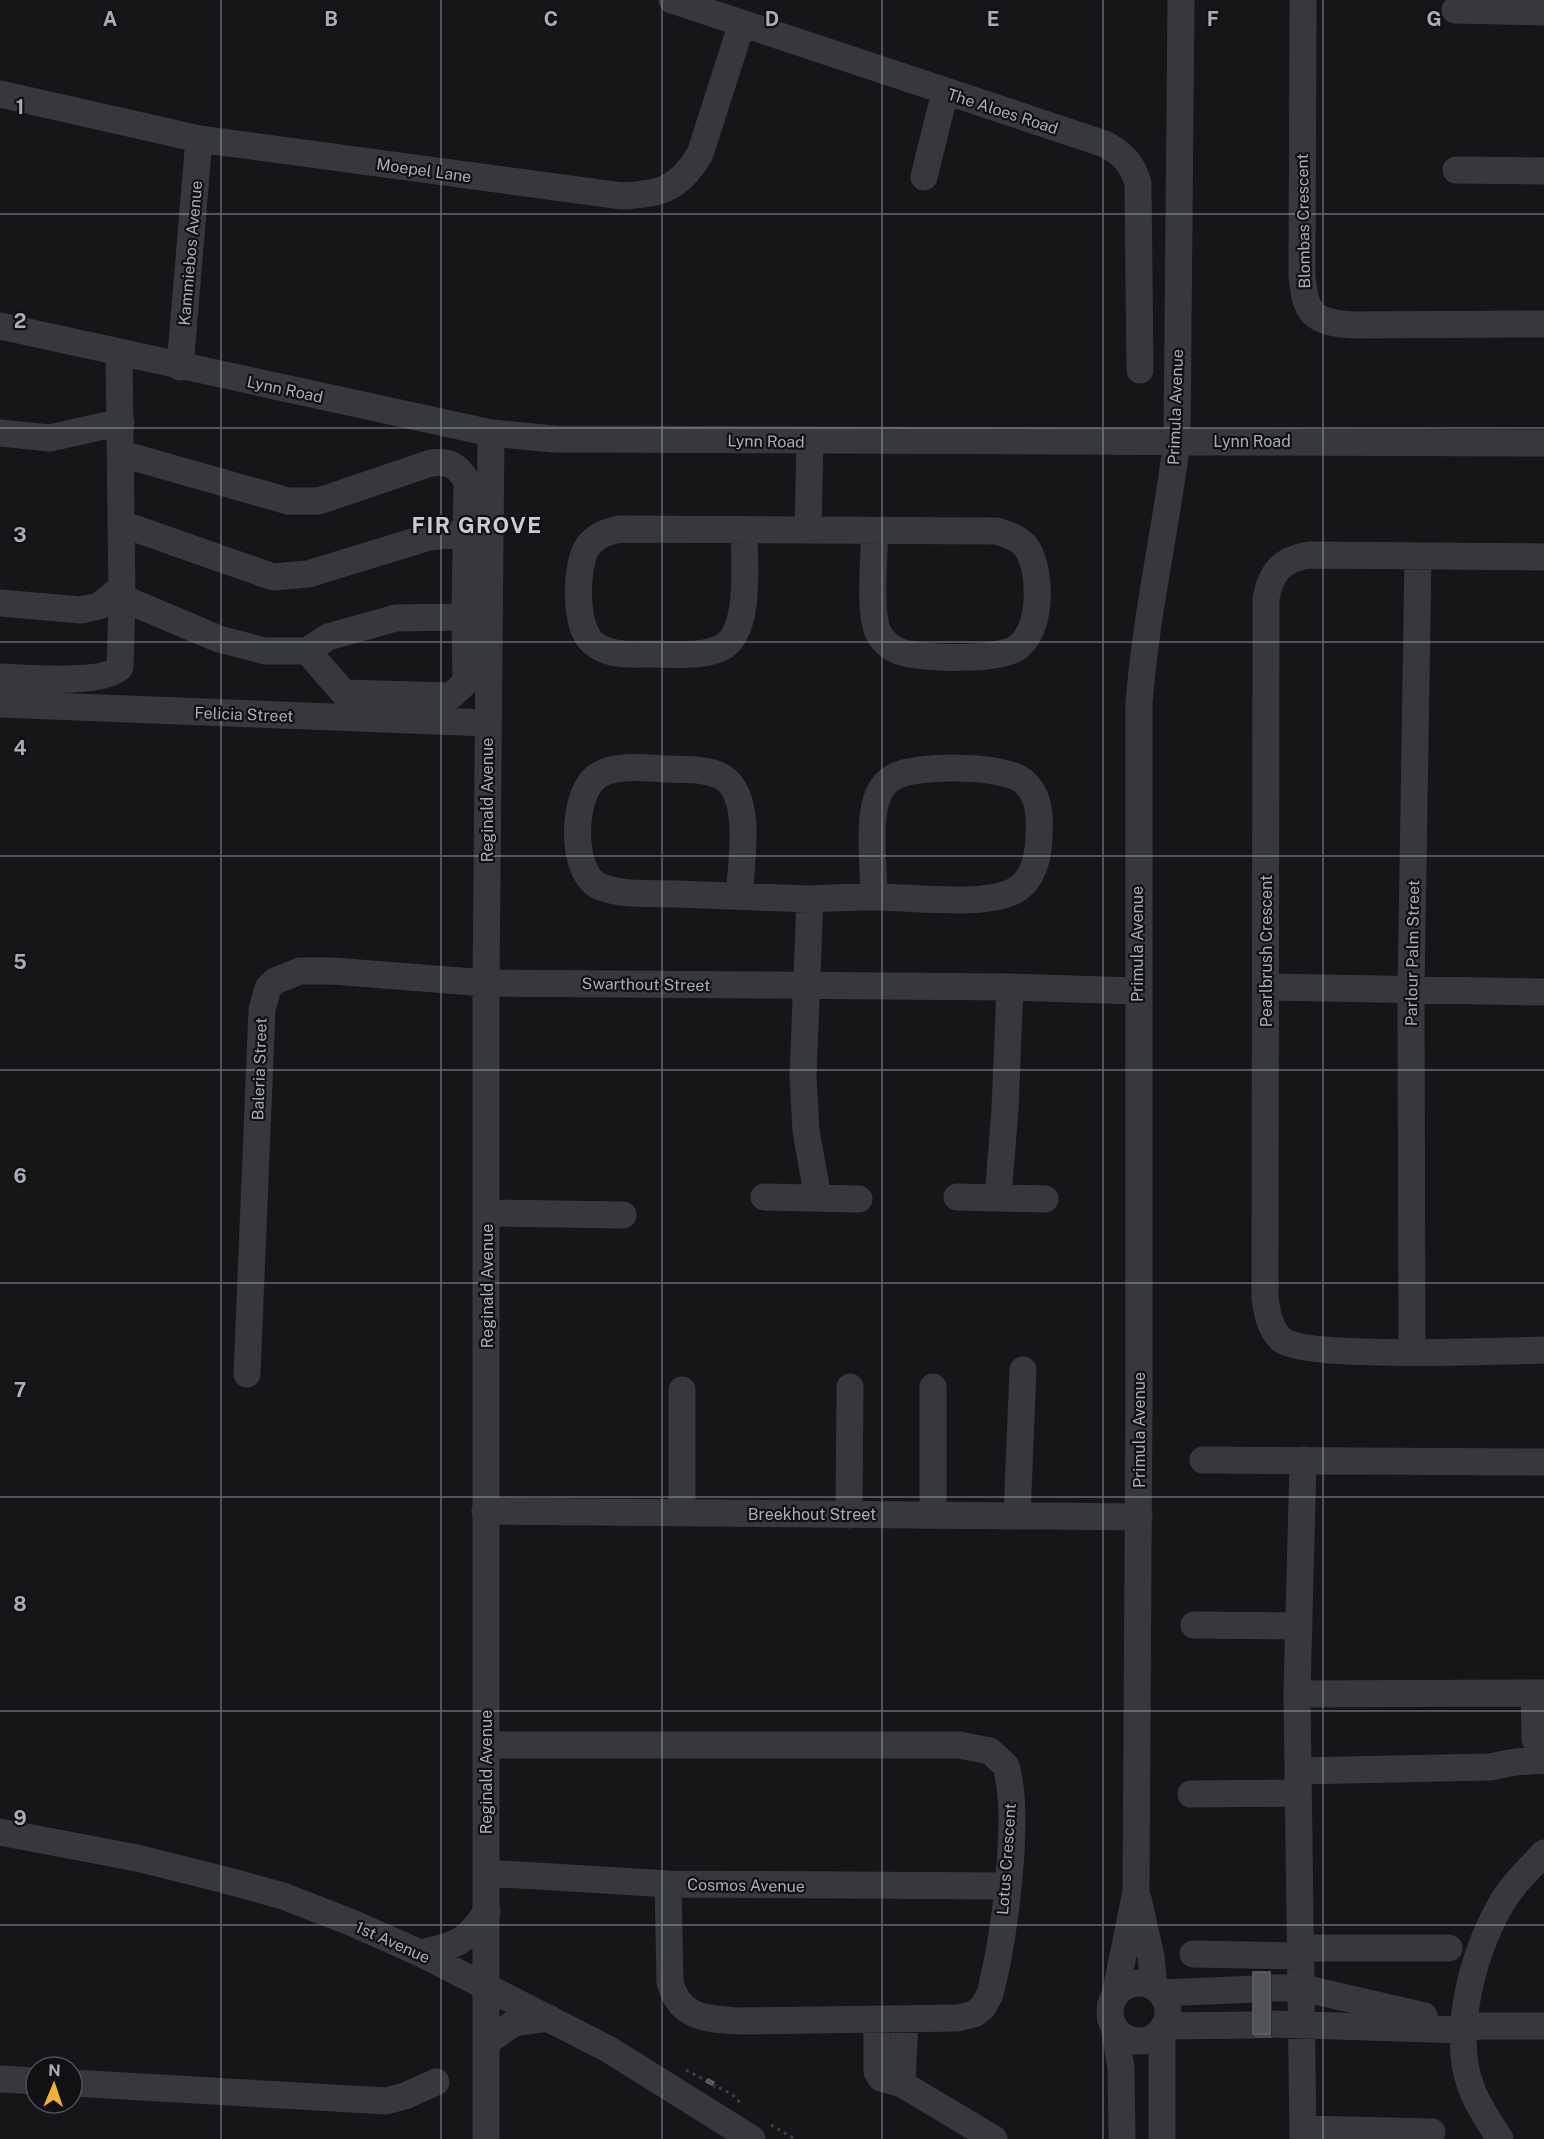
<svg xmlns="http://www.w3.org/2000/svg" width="1544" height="2139" font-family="'Public Sans',sans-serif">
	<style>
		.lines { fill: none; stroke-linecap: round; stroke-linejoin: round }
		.path { stroke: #3d3f44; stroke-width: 3; stroke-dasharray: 3 4.5; stroke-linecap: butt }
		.minor { stroke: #37383d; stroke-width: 27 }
		.wall { fill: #47494d }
		.shaded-wall { fill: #2f3033 }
		.building { fill: #525359; stroke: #5f6168; stroke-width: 1.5 }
		.grid { fill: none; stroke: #a8adb8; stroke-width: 1.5; stroke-opacity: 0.55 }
		.labels { text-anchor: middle; stroke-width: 4.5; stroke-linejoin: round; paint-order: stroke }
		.street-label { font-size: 16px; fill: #a8adb8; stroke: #111113 }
		.district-label { font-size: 22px; font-weight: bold; letter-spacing: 1.5px; fill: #c9ccd4; stroke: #111113 }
		.grid-label { font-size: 20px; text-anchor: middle; font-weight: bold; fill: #a8adb8; stroke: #111113; stroke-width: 4.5; stroke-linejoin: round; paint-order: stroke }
	</style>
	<rect width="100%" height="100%" fill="#161618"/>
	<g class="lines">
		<!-- path -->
		<path class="path" d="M686,2070l47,25 8,9
			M771,2125l24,14"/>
		<!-- minor -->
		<path class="minor" d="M672,0l433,144c18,10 27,19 33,39l2,187
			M1303,0l-1,274c3,40 10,48 51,51l191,-1
			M1455,10l89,2
			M0,94l199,45 423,57c39,-2 57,-7 78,-42l42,-131
			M1456,170l88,1
			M924,177l21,-85
			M0,326l491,107 63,6 990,4
			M119,352l3,246 97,41 46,12h42l21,-14 68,-19 69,-1 1,65 -15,14 -107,-3 -37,-42
			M180,367l19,-228
			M0,433l50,5 71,-16
			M810,442l-2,88 188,1c11,3 24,7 31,17 15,25 15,81 -9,99 -17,14 -95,12 -117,5 -10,-4 -19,-11 -23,-20 -9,-19 -4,-78 -3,-101
			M122,454l166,47h31l112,-38c19,-2 26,2 36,18l-2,136
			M122,524l151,53 35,-3 121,-37 37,-4
			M744,531c0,29 8,102 -23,117 -20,9 -47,6 -68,6 -21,0 -45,3 -61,-12 -18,-17 -17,-77 -4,-96 8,-11 19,-14 32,-17l188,1
			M1544,557l-235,-2c-27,4 -38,17 -43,43l-1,700c2,15 5,32 17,42 25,19 220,11 262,10
			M0,603l81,7 18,-4 23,-18
			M0,677c24,1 105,8 120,-10l2,-69
			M0,704l488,19
			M739,896c2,-30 14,-98 -15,-118 -15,-10 -40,-8 -58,-9 -20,-1 -49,-5 -67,6 -28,16 -30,100 2,112 24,9 53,6 77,7 44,2 88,3 132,5
			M1266,987l278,5
			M764,1197l95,2
			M957,1197l88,2
			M998,1197l7,-88 5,-122
			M818,1198l-12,-67 -3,-54 7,-178c21,-1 43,-2 64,-2 37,0 108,10 140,-6 15,-8 22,-25 24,-42 2,-22 5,-52 -15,-68 -20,-16 -107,-17 -129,-4 -6,3 -12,10 -15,16 -12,25 -5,76 -5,104
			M487,1213l136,2
			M1412,1351l-1,-360 7,-435
			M247,1374l15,-364 6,-22 7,-7 25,-10h33l153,12 524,4 127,4
			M933,1387v128
			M1203,1460l341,2
			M1303,1460l-6,234 6,445
			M485,1511l654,6
			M682,1513v-123
			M849,1515l1,-128
			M1017,1516l6,-146
			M1194,1625l105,1
			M1534,1693l1,46 9,22
			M1297,1694l247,-1
			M487,1745h472l31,6 16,15c15,52 -2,173 -16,228l-7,13 -9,7 -16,4 -220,3c-32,-2 -59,-3 -68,-39l-2,-98
			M1298,1771l192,-4 25,-5 28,-2
			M1191,1794l107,-1
			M0,1832l137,26 88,22 58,16 67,26 70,31 188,96 144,90
			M486,1873l182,11 339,2
			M1138,1899l13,58 3,30
			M1302,1948h147
			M420,1953c36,-7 47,-11 67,-42
			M1193,1954l109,2
			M1110 2012a29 29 0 1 1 58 0a29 29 0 1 1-58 0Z
			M1272,1988h31l121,28
			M1161,1993l95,-4
			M1115,1995l21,-103 3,-493v-696c7,-89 27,-175 38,-262l4,-441
			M905,2020l-3,64 92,55
			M877,2021v51l4,6 21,6
			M1272,2024l192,6 13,-4h67
			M1164,2026l92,-1
			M1114,2027l7,40 1,72
			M1162,2030v109
			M488,2041l26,-18 35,-5
			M0,2079l36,2
			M72,2083l314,18 19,-5 31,-14
			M1303,2129l129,3
			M486,2139v-1156l5,-550
			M1500,2139c-10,-16 -23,-34 -29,-52 -20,-53 2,-133 29,-181 11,-20 29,-37 44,-53"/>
	</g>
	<!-- wall -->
	<path class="wall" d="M1272,1976v62h-16l-3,-4z"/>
	<!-- shaded-wall -->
	<path class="shaded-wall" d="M1270,1972l2,4v62l-2,-4z
		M714,2082l2,4 -2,3 -2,-4z"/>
	<!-- building -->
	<path class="building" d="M1253,1972h17v62h-17z
		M708,2079l6,3 -2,3 -6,-3z"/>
	<!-- grid -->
	<path class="grid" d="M221,0v2139M441,0v2139M662,0v2139M882,0v2139M1103,0v2139M1323,0v2139M0,214h1544M0,428h1544M0,642h1544M0,856h1544M0,1070h1544M0,1283h1544M0,1497h1544M0,1711h1544M0,1925h1544"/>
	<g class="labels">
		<!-- street labels -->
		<g class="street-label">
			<text transform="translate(1003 111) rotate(18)" y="6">The Aloes Road</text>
			<text transform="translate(424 170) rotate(8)" y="6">Moepel Lane</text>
			<text transform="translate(1303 221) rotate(-91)" y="6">Blombas Crescent</text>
			<text transform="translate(190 253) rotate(-85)" y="6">Kammiebos Avenue</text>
			<text transform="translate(285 389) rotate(12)" y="6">Lynn Road</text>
			<text transform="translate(1175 407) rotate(-88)" y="6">Primula Avenue</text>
			<text transform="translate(766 441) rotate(1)" y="6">Lynn Road</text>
			<text x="1252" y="447">Lynn Road</text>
			<text transform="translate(244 714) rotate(2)" y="6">Felicia Street</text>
			<text transform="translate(487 800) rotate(-90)" y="6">Reginald Avenue</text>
			<text transform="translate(1137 944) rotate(-90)" y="6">Primula Avenue</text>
			<text transform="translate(1266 951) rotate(-90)" y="6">Pearlbrush Crescent</text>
			<text transform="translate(1412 953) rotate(-89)" y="6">Parlour Palm Street</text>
			<text transform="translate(646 984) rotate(1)" y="6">Swarthout Street</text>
			<text transform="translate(259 1069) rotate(-88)" y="6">Baleria Street</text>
			<text transform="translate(487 1286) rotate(-90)" y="6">Reginald Avenue</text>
			<text transform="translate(1139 1430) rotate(-90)" y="6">Primula Avenue</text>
			<text x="812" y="1520">Breekhout Street</text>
			<text transform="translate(486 1772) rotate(-90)" y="6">Reginald Avenue</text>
			<text transform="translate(1006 1859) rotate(-86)" y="6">Lotus Crescent</text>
			<text transform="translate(746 1885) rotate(1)" y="6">Cosmos Avenue</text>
			<text transform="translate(393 1942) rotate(24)" y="6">1st Avenue</text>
		</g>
		<!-- district labels -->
		<g class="district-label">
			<text x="477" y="533">FIR GROVE</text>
		</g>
	</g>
	<g class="grid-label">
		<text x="110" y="26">A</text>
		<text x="331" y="26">B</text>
		<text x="551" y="26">C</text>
		<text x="772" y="26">D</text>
		<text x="993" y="26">E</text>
		<text x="1213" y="26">F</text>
		<text x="1434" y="26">G</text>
		<text x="20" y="114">1</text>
		<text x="20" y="328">2</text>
		<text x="20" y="542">3</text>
		<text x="20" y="755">4</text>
		<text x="20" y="969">5</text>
		<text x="20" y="1183">6</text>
		<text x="20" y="1397">7</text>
		<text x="20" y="1611">8</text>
		<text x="20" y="1825">9</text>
	</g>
	<!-- north arrow -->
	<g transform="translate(54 2085) rotate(2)"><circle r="28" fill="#111113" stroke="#4d4f55" stroke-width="1.5"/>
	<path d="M0-4.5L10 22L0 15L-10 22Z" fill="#f2b134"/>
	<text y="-9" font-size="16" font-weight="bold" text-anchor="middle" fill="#a8adb8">N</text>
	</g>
</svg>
